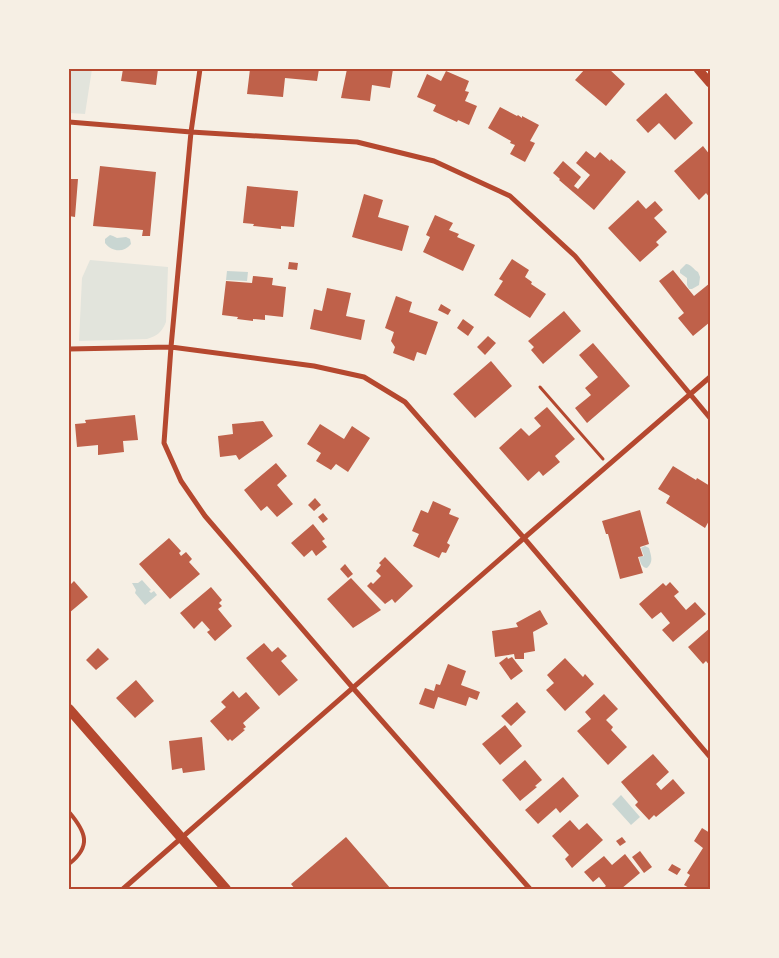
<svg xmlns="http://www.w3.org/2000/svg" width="779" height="958" font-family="'Roboto Condensed',sans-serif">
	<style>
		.green { fill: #e2e4dc }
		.water { fill: #c9d6d2 }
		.building { fill: #bf614a }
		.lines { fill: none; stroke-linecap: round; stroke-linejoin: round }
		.path { stroke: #b5482f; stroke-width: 3 }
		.service { stroke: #b5482f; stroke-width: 4 }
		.minor { stroke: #b5482f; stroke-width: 5 }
		.tertiary { stroke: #b5482f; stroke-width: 9 }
		.secondary { stroke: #b5482f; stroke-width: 10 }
		.neatline { fill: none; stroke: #b5482f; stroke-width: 2 }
	</style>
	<rect width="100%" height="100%" fill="#f6efe4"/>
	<!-- green -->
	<path class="green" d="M69,69h23l-7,45 -16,-1z
		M90,260l78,7 -2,55c-4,10 -9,14 -19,17l-68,2 3,-63z"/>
	<!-- water -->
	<path class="water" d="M110,235l3,1 4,2 9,-1 4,2 1,5c-7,9 -19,8 -26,-1v-4z
		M686,264c5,0 8,6 12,8l2,5 -1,8 -7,4h-3l-2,-4v-7l-7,-5v-3z
		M227,271l21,1 -1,9 -21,-1z
		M645,546l4,2c2,8 5,13 -2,20 -5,0 -7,-6 -8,-11l5,-1 -3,-8z
		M142,580l9,10 -2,1 2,2 3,-2 3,4 -12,10 -10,-12 1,-3 -4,-7h6z
		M621,795l19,22 -9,8 -19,-21z"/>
	<!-- building -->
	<path class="building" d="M123,69h35l-2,16 -35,-4z
		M250,69h69l-2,12 -32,-3 -2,19 -36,-3z
		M347,69h46l-3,19 -18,-3 -2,16 -29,-3z
		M585,69h24l16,15 -19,22 -31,-26z
		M446,71l23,10 -4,10 4,1 -4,9 12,5 -8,19 -11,-5 -1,2 -24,-11 3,-6 -19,-8 10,-23 14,7z
		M666,93l27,30 -18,17 -16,-17 -11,10 -12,-13z
		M500,107l17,9 1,-1 4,3v-2l17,9 -9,16 5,2 -10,19 -15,-8 5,-9 -5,-2 1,-2 -23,-13z
		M703,146l7,9v43l-4,-5 -7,7 -25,-29z
		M586,151l9,7 5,-6 10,9 1,-2 15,13 -32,38 -35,-30 1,-1 -7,-6 10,-12 18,16 -7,9 4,3 12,-14 -14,-12z
		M100,166l56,6 -6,64h-8l1,-6 -50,-4z
		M69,179h9l-3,38 -6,-1z
		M247,186l51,5 -4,36 -13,-1v3l-28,-3 1,-2 -11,-1z
		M364,194l19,6 -5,17 31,9 -7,25 -50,-14z
		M638,200l8,9 9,-8 8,9 -9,8 13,14 -11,10 3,3 -19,17 -32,-34z
		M435,215l18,8 -4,7 10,4 -2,3 18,8 -12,26 -40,-19 7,-15 -4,-2z
		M512,259l17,11 -4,7 7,5 -1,2 15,10 -16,24 -36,-23 9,-14 -4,-2z
		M289,262l9,1 -1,7 -9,-1z
		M673,270l21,26 16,-13v39l-17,14 -15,-18 6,-5 -25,-32z
		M253,276l20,2 -1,7 14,2 -3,30 -18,-2v5l-12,-1v2l-16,-2 1,-2 -16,-2 4,-34 26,2z
		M327,288l24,5 -5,23 19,4 -4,20 -51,-11 4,-20 8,2z
		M396,296l16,6 -3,10 29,10 -12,33 -9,-3 -3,9 -21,-8 2,-6 -4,-6 3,-9 -9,-4z
		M441,304l10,6 -3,5 -10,-5z
		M564,311l17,20 -38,33 -12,-14 3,-3 -6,-6z
		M463,319l11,8 -6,9 -11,-8z
		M488,336l8,7 -11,12 -8,-8z
		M593,343l37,43 -43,37 -12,-15 16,-13 -6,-7 13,-11 -19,-22z
		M491,361l21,25 -37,32 -22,-24z
		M547,407l28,32 -20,17 5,6 -17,14 -4,-5 -11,10 -29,-33 22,-20 8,8 12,-10 -7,-8z
		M135,415l3,25 -15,1 1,11 -26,3v-10l-21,2 -2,-23 11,-1 -1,-3z
		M263,421l10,15 -34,24 -3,-5 -16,2 -2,-21 15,-2 -1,-10z
		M320,424l24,15 8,-13 18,12 -22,34 -12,-8 -5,6 -15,-9 5,-8 -14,-9z
		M276,463l11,13 -10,9 16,19 -16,13 -10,-11 -6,5 -17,-21z
		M673,466l23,14 1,-2 13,8v33l-5,9 -39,-25 4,-7 -12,-7z
		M315,498l6,7 -7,6 -6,-6z
		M433,501l18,8 -2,5 10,4 -12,25 3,2 -4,8 -4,-1 -3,6 -26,-12 6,-12 -7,-3 9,-21 7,3z
		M640,510l9,34 -9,3 3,9 -5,1 5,16 -23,6 -12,-45h-2l-4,-13z
		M323,513l5,6 -5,4 -5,-6z
		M313,524l12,15 -3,2 5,6 -11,9 -4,-6 -8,7 -13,-14z
		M169,538l12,13 -2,2 2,3 5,-4 6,7 -3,3 11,12 -30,25 -31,-35z
		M385,557l28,29 -18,17 -3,-4 -7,5 -18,-18 4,-4 2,2 8,-8 -5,-5 5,-6 -2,-2z
		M345,564l8,10 -5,4 -8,-9z
		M351,578l30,32 -28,18 -26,-29z
		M74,581l14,16 -19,16v-27z
		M670,582l9,10 -5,4 12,14 9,-8 11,12 -33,28 -11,-12 8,-7 -9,-11 -9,7 -13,-15 24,-21 3,3z
		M211,587l11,13 -3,3 3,3 -4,3 14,17 -17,15 -8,-9 3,-2 -8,-9 -8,8 -14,-16z
		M540,610l8,14 -15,8 2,19 -11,2v6h-9l-1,-5 -19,3 -3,-26 26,-4 -2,-4z
		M710,628v38l-4,-5 -3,3 -15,-17z
		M264,643l8,9 6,-5 9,9 -6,5 17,19 -19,16 -33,-38z
		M98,648l11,11 -13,11 -10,-10z
		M507,657l1,2 4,-2 11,14 -12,9 -12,-17z
		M565,658l18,19 2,-3 9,10 -29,27 -19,-21 8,-7 -7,-8z
		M448,664l18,7 -5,14 19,7 -3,8 -8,-3 -3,9 -28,-9 -4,12 -15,-5 6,-16 9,3 2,-7 4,1z
		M136,680l18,21 -19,17 -19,-20z
		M233,691l6,7 7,-6 14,16 -17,15 3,4 -3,2 2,1 -13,11 -2,-2 -2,2 -18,-20 16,-14 -5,-5z
		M604,694l14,15 -12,11 7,7 -2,3 16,17 -19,18 -31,-34 14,-12 -6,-7z
		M517,702l9,10 -15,14 -10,-10z
		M505,725l17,21 -22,19 -18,-21z
		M202,737l3,33 -22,3 -1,-5 -10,2 -3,-29z
		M653,754l16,18 -13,12 5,6 12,-11 12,14 -29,24 -2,-2 -5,5 -14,-15 3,-3 -17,-20z
		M525,760l17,20 -7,6 2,1 -17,14 -18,-21z
		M563,777l16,19 -19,17 -4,-5 -18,16 -13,-14z
		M570,820l9,10 8,-7 16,17 -31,28 -7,-9 4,-4 -17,-19z
		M702,828l8,5v56h-19l-7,-4 6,-10 -3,-2 16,-25 -9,-7z
		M346,837l45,52h-96l-4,-5z
		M622,837l4,5 -6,4 -4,-5z
		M640,851l12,16 -8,6 -12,-16z
		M625,854l15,19 -19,16h-19l4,-3 -7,-9 -6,5 -9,-10 20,-16 8,9z
		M672,864l9,5 -4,6 -9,-5z"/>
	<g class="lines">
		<!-- path -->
		<path class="path" d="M540,387l63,72"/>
		<!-- service -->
		<path class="service" d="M69,812c17,20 23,34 0,52"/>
		<!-- minor -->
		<path class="minor" d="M200,69l-9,63 -20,215 -7,96 17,38 24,35 148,172 177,201
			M69,122l122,10 166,10 77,19 76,35 65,60 135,162
			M69,349l102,-2 143,19 50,11 41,25 119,136 186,219
			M123,889l401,-351 186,-161"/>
		<!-- tertiary -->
		<path class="tertiary" d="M698,69l12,14"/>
		<!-- secondary -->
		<path class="secondary" d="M69,709l157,180"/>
	</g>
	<!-- border -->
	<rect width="779" height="958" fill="none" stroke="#f6efe4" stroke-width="140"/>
	<rect x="70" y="70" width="639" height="818" class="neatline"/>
</svg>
